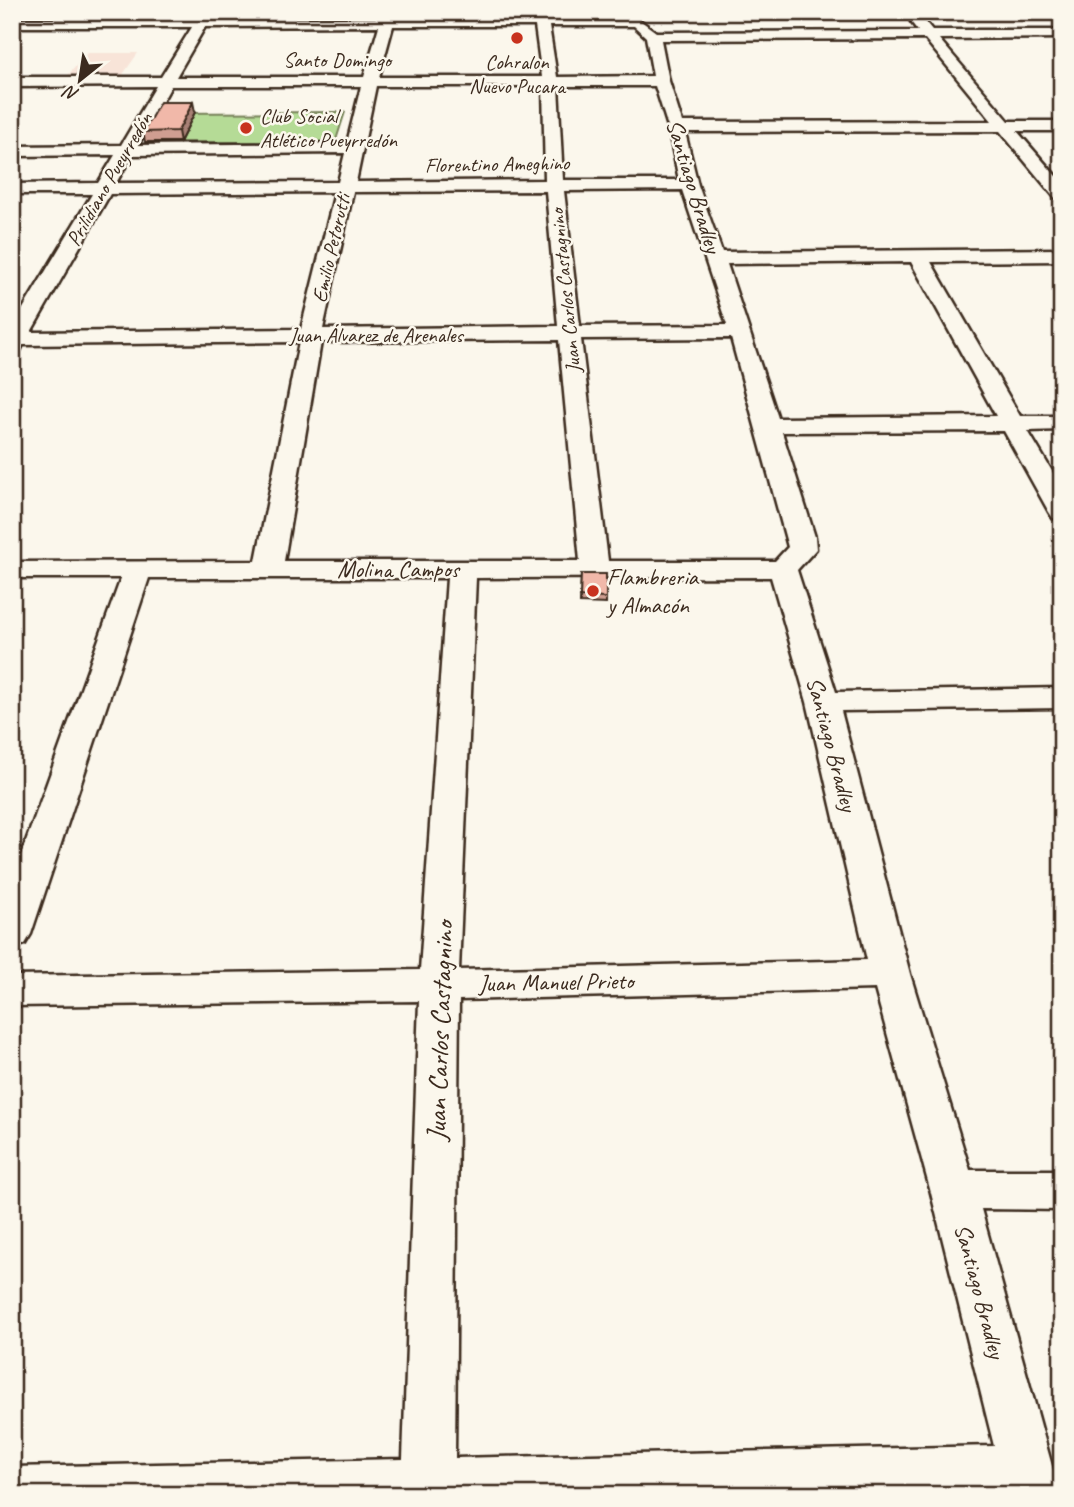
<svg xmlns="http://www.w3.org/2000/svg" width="1074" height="1507" font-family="Caveat,sans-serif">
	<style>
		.built { fill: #f8e4d8 }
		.green { fill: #b5db96; stroke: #78825a; stroke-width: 2 }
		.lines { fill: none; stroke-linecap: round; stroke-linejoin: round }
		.minor-casing { stroke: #3b2a1e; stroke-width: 5 }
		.minor { fill: #fbf7ec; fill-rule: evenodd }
		.wall { fill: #cf9e91; stroke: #3b2a1e; stroke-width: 2 }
		.shaded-wall { fill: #a98176; stroke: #3b2a1e; stroke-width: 2 }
		.building { fill: #f1b8a9; stroke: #3b2a1e; stroke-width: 2 }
		.poi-dot { fill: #c8321e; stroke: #fbf7ec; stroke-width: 2.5 }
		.labels { text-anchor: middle; stroke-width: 5; stroke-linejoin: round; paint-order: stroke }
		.far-street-label { font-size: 21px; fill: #3b2a1e; stroke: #fbf7ec }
		.far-poi-label { font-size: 21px; fill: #3b2a1e; stroke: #fbf7ec }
		.street-label { font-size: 24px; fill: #3b2a1e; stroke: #fbf7ec }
		.poi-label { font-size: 24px; fill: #3b2a1e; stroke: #fbf7ec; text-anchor: start }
		.near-street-label { font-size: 28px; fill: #3b2a1e; stroke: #fbf7ec }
	</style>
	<rect width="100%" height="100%" fill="#fbf7ec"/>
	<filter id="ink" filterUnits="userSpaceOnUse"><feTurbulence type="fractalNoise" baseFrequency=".0143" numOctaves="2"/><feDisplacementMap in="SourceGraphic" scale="14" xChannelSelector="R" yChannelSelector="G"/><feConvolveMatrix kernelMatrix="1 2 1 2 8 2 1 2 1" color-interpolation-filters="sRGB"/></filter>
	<g filter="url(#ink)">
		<!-- built -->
		<path class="built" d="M87,53h51l-19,27h-55z"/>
		<!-- green -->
		<path class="green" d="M345,112l-9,28 -10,2h-169l-11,-2 16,-27z"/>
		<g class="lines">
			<defs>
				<path id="minor" d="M200,12h13l-3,7 171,-1 2,-6h14l-2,6h139l-1,-6h14l1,6h89l19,14 262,-1 -7,-9 7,-4 5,1 9,11h130v8l-123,1 70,82h53v10h-45l45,52v17l-6,-1 -56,-68 -315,1 13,53 24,67 340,-3v12l-131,1 89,154h42v14l-34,1 34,57v32l-9,-2 -4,-6 -45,-81 -222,1 33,105 1,12 -19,21 39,122 226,-4v20l-221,3 69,263 60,196h92v40l-81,-1 79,286h-1048v-28l391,-8 16,-458 -407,5v-30l408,-6 27,-392h-298l-118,356 -6,10 -13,4v-68l109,-302h-109v-16l244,-1 43,-219 -276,3 -3,6 -8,2v-26l80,-133h-80v-10l86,-1 17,-28 -103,1v-10l109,-1 35,-59 -144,1v-10h149l31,-50h-180v-8h184zM379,26l-15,51h-188l29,-50zM393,26h142l7,51h-163zM549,26h85l12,11 7,39 -96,1zM925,39l67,82 -310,1 -13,-41 -8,-41zM171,86h190l-14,57 -209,2zM376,86h167l2,94 -189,2zM558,86h97l13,41 11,53h-116zM345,153l-7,29 -222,1 16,-28zM682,190l45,135 -147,1 -16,-135zM546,191l12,135 -235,3 30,-137zM335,192l-34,137 -270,3 79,-138zM911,262l85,154 -218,2 -51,-154zM731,338l57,209 -13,14h-167l-27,-222zM559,340l21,221h-296l37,-219zM771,577l36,125 60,258 -408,10 17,-392zM875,989l55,200 64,257 -539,12 4,-458z"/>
			</defs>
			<!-- minor casing -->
			<use href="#minor" class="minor-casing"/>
			<!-- minor -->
			<use href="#minor" class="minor"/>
		</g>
		<!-- wall -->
		<path class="wall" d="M195,112l-15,30h-35l-2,-10z
			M581,574h25v30l-26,-1z"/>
		<!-- shaded-wall -->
		<path class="shaded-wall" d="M193,102l2,10 -15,30 -2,-11z"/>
		<!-- building -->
		<path class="building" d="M160,102h33l-15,29 -35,1z
			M581,574h25v24l-26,-1z"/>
	</g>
	<!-- markers -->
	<g class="poi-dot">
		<circle cx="517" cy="38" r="7"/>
		<circle cx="246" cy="128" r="7"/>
		<circle cx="593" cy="591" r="7"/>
	</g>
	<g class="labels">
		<!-- far-street labels -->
		<g class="far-street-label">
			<text x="337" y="67">Santo Domingo</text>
			<text transform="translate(497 164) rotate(-1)" y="7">Florentino Ameghino</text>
			<text transform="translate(109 179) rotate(-60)" y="7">Prilidiano Pueyrredón</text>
			<text transform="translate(331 248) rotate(-77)" y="7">Emilio Petorutti</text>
			<text transform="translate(565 291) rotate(-96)" y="7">Juan Carlos Castagnino</text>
			<text x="376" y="342">Juan Álvarez de Arenales</text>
		</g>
		<!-- far-poi labels -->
		<g class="far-poi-label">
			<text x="517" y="69">Cohralon<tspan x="517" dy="24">Nuevo Pucara</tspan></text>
			<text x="260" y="123" text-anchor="start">Club Social<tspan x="260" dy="24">Atlético Pueyrredón</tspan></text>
		</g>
		<!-- street labels -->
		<g class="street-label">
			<text transform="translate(694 186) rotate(73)" y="8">Santiago Bradley</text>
			<text x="398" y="577">Molina Campos</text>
			<text transform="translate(832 744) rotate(75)" y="8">Santiago Bradley</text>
			<text transform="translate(556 982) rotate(-1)" y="8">Juan Manuel Prieto</text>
			<text transform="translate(980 1291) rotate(75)" y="8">Santiago Bradley</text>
		</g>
		<!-- poi labels -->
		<g class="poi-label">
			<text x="607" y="585">Flambreria<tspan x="607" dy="28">y Almacón</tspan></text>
		</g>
		<!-- near-street labels -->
		<g class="near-street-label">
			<text transform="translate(439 1031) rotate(-88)" y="10">Juan Carlos Castagnino</text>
		</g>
	</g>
	<!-- margin -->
	<rect width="1074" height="1507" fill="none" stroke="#fbf7ec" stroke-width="42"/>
	<rect x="21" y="21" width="1032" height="1465" fill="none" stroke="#3b2a1e" stroke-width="2.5" filter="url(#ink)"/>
	<!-- north arrow -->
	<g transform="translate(80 80) rotate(210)" stroke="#fbf7ec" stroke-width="5" paint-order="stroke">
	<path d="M0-5L12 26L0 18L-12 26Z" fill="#3b2a1e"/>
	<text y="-10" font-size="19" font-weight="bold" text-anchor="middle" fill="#3b2a1e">N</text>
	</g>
</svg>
